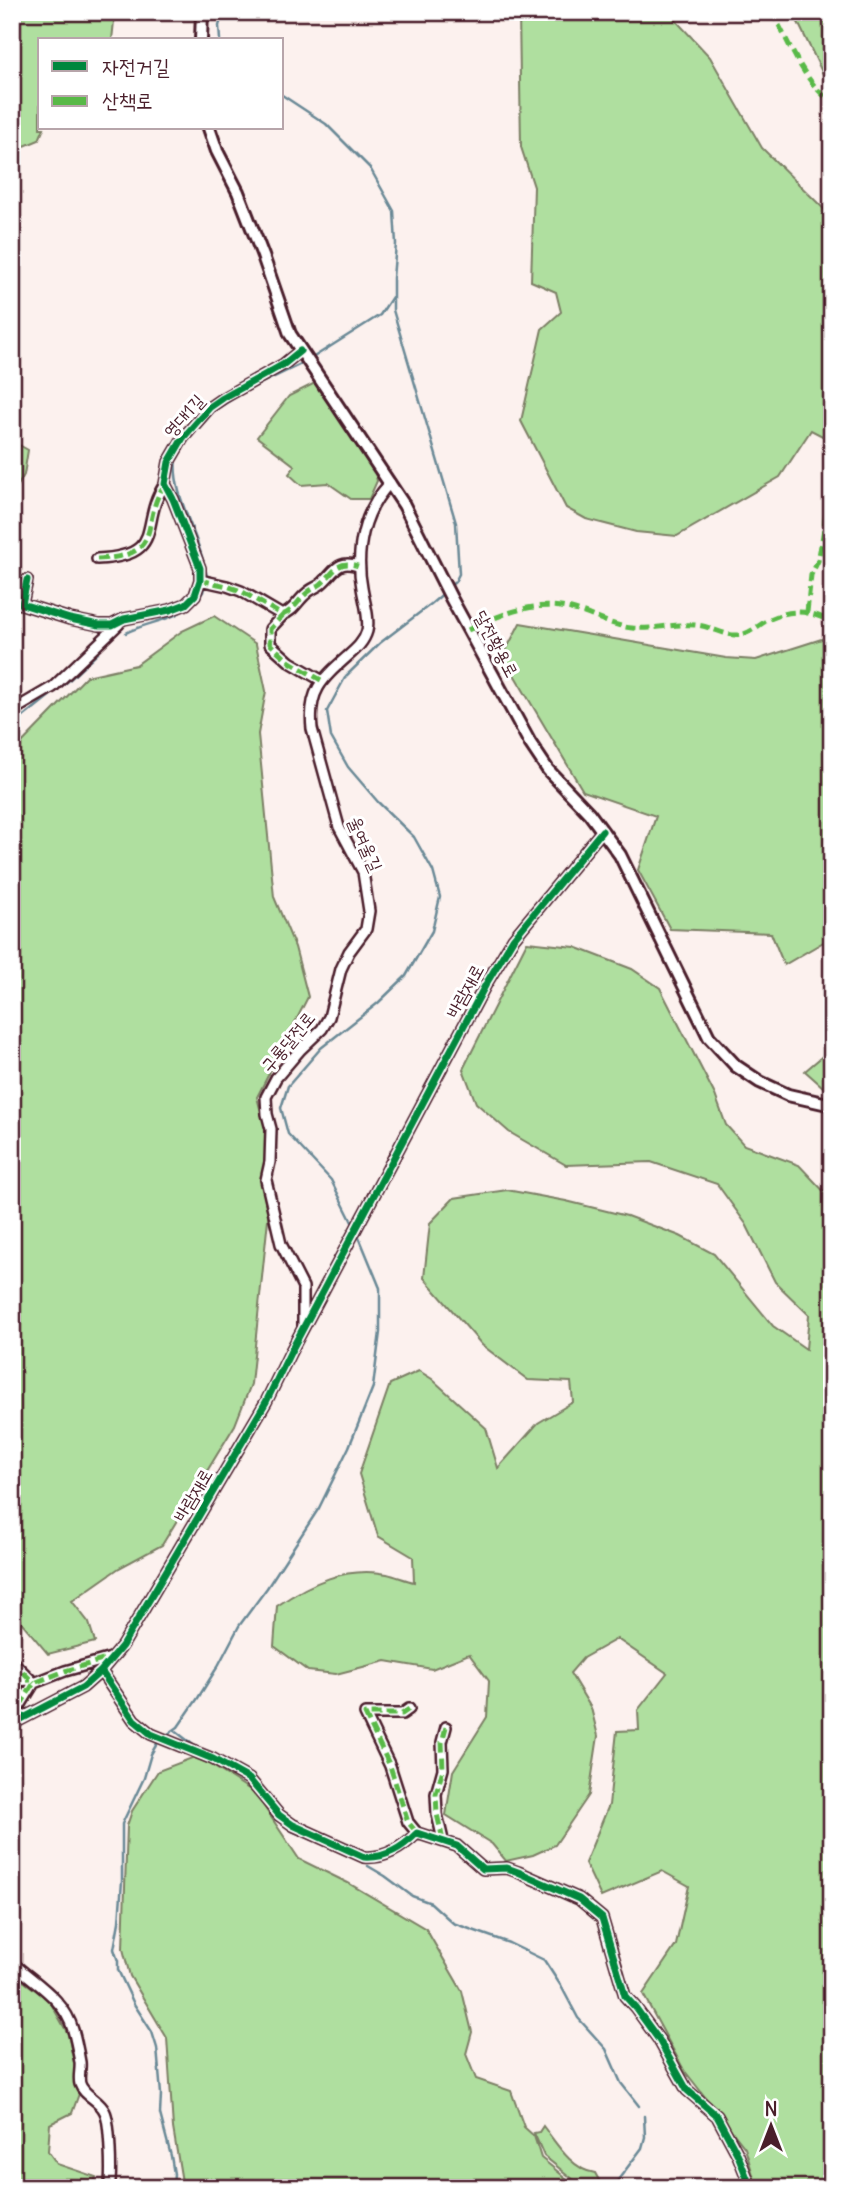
<svg xmlns="http://www.w3.org/2000/svg" width="844" height="2200" font-family="Delius,'Poor Story',sans-serif">
	<style>
		.green { fill: #afdf9f; stroke: #7c7f65; stroke-width: 2 }
		.lines { fill: none; stroke-linecap: round; stroke-linejoin: round }
		.stream { stroke: #6a8996; stroke-width: 2.5 }
		.minor-casing { stroke: #4a1f2b; stroke-width: 14 }
		.major-casing { stroke: #4a1f2b; stroke-width: 16 }
		.minor { stroke: #fff; stroke-width: 9 }
		.major { stroke: #fff; stroke-width: 10 }
		.quiet { stroke: #58b947; stroke-width: 5; stroke-dasharray: 10 5; stroke-linecap: butt }
		.cycleway-casing { stroke: #fff; stroke-width: 11 }
		.cycleway { stroke: #00873e; stroke-width: 7 }
		.labels { text-anchor: middle; stroke-width: 6; stroke-linejoin: round; paint-order: stroke }
		.street-label { font-size: 18px; fill: #4a1f2b; stroke: #fff }
	</style>
	<rect width="100%" height="100%" fill="#fcf1ee"/>
	<filter id="ink" filterUnits="userSpaceOnUse"><feTurbulence type="fractalNoise" baseFrequency=".0143" numOctaves="2"/><feDisplacementMap in="SourceGraphic" scale="14" xChannelSelector="R" yChannelSelector="G"/><feConvolveMatrix kernelMatrix="1 2 1 2 8 2 1 2 1" color-interpolation-filters="sRGB"/></filter>
	<g filter="url(#ink)">
		<!-- green -->
		<path class="green" d="M12,12h103l-3,28h-72v88h4l-5,12 -24,10 -3,45z
			M519,12h149l42,45 52,91 70,69v224l-21,-11 -31,47 -103,59 -41,-4 -50,-13 -20,-11 -45,-87 21,-92 19,-17 -5,-20 -25,-11 3,-94 -13,-40z
			M793,12h39v69l-8,-5z
			M315,383l60,89 2,9 -8,18h-18l-23,-16 -27,2 -12,-11 6,-8 -38,-29 32,-41z
			M12,441l16,9 -4,25 -12,21z
			M214,616l42,28 10,47 -8,43 16,163 21,50 13,50 -51,100 17,64 -23,223 -16,41 -73,120 -43,23 -47,33 17,22 6,19 -47,12 -36,-43v-858l75,-77 49,-11 46,-34z
			M520,623l206,35 30,2 72,-23 4,4v296l-48,28 -13,-32 -101,-4 -32,-59 18,-54 -73,-25 -80,-135z
			M527,942l48,5 57,22 28,19 55,107 11,30 18,20 55,20 33,35v988h-75l-12,-40 -61,-78 -41,-76 33,-49 13,-59 -27,-15 -61,26 -16,-34 24,-58 8,-74 22,-1 -1,-20 29,-37 -50,-34 -34,19 -13,15 21,35 7,28 -9,59 -34,50 -22,10 -27,6 -14,-17 -46,-29 7,-44 34,-54 2,-36 -20,-27 -37,15 -46,-8 -50,13 -28,-3 -34,-25 3,-40c33,-23 69,-40 110,-32 9,2 18,6 27,8l-1,-25 -35,-21 -19,-62 31,-90 29,-13 13,8 54,49 12,40 40,-45 35,-21 -2,-20 -43,-2 -46,-35 -58,-67 6,-55 24,-25 53,-8 59,11 61,15 53,20 34,18 59,72 33,23 3,-34 -34,-33 -29,-58 -29,-40 -66,-22 -85,3 -57,-33 -33,-29 -13,-34z
			M832,1048v47l-27,-24z
			M197,1756l58,37 44,66 49,24 78,46 36,62 10,41 -6,22 10,25 35,12 13,36 10,9 7,22 37,30h-395l-10,-60 -6,-90 -37,-62 -7,-27 4,-123 5,-15 26,-40z
			M19,1978l30,22 19,34 12,57 -8,22 -22,11 -2,27 9,13 39,13 -4,11h-80v-206z
			M543,2126c13,17 29,44 52,47l5,9 6,3 -2,3h-20l-40,-32 -10,-23 5,-1z"/>
		<g class="lines">
			<!-- stream -->
			<path class="stream" d="M220,40l-1,-14 4,-14
				M282,95l44,29 44,44 24,43 2,33 -3,34v32l63,213 3,51 -4,8 -6,5
				M309,360l71,-45 12,-18
				M184,445l31,-35 34,-21 54,-26
				M176,456c-5,42 25,80 31,121
				M199,596l4,-4 2,-8
				M126,633c22,-12 51,-12 69,-32
				M12,726l55,-44 31,-29
				M354,1226l-23,-46 -43,-46 -7,-26 7,-22 33,-38 57,-45 28,-27 26,-45 8,-34 -7,-26 -19,-34 -36,-35 -30,-35 -17,-30 -4,-26 19,-35 34,-33 51,-39 14,-12
				M174,1730l22,17
				M168,1734l10,-7 20,-29 20,-32 21,-40 28,-38 52,-80 30,-61 24,-60 7,-55v-44l-23,-56
				M158,1742l-7,12 -7,24 -22,46v57l-3,41 -5,27 4,12v9l16,34 18,28 5,16 4,46 -1,20 11,42 3,18 -1,14
				M233,1775l15,9
				M283,1823l9,8 64,27
				M368,1866l17,10 27,20 19,7 22,20 56,20 35,17 17,26 17,32 28,31 15,34 18,23
				M612,2188l30,-40 3,-11 -1,-21"/>
			<defs>
				<path id="minor" d="M97,559c71,-3 41,-36 68,-75
					M27,580l-5,24 48,15 29,6h13l12,-6 46,-9 16,-6 9,-9 5,-15v-12l-27,-69 -8,-15 4,-22 14,-24 27,-31 13,-9 61,-34 16,-13
					M200,580l27,6 14,5 41,24c11,-3 16,-15 25,-22 4,-4 10,-6 14,-9 14,-12 16,-25 37,-18
					M284,614l-14,15v15l20,18 31,18
					M12,711l41,-24 66,-63
					M303,1328v-41l-22,-43 -15,-64 4,-18 1,-33 -4,-15 -1,-17 10,-19 24,-28 22,-21 7,-12 12,-48 8,-17 17,-23 3,-18 -6,-39 -24,-45 -27,-98c-4,-38 9,-49 36,-73 8,-7 16,-14 19,-25 3,-13 -3,-30 -5,-43 -7,-37 1,-77 28,-105
					M12,1661l22,22
					M101,1671l33,49 17,14 62,25 36,20 30,36 14,10 71,32c21,2 39,-10 53,-24l40,13 26,23 24,-1 11,4 61,27 23,19 23,78 10,11 24,33 28,50 30,26 21,39 13,33
					M12,1681l19,-1
					M409,1709l-7,5h-37l25,52 18,56 9,11
					M12,1719l22,-36 31,-12 46,-13
					M12,1724l71,-37 18,-16 21,-25 144,-244 24,-49 196,-369 27,-45 89,-108
					M443,1840l-6,-26 -1,-20 7,-25 -1,-27 4,-15
					M12,1962c22,21 52,36 61,68 3,10 5,21 7,32 1,7 -2,15 0,22 4,12 20,16 25,28 5,10 7,65 4,76"/>
				<path id="major" d="M201,40l1,-28
					M209,128l8,23 21,41 25,64 27,78 114,171 47,93 79,145 18,27 41,43 31,42 89,182 27,29 24,16 28,13 44,10"/>
			</defs>
			<!-- minor casing -->
			<use href="#minor" class="minor-casing"/>
			<!-- major casing -->
			<use href="#major" class="major-casing"/>
			<!-- minor -->
			<use href="#minor" class="minor"/>
			<!-- major -->
			<use href="#major" class="major"/>
			<!-- quiet -->
			<path class="quiet" d="M772,12c17,30 31,70 60,90
				M97,559c71,-3 41,-36 68,-75
				M200,580l27,6 14,5 41,24c11,-3 16,-15 25,-22 4,-4 10,-6 14,-9 14,-12 16,-25 37,-18
				M807,612l4,-37 7,-14 5,-26 9,-66
				M284,614l-14,15v15l20,18 31,18
				M468,630c32,-16 67,-30 103,-21 20,5 40,17 61,19 20,2 44,-5 64,-3 14,1 29,11 41,10 12,0 20,-9 29,-14 25,-13 42,-11 66,1
				M12,1661l22,22
				M12,1681l19,-1
				M409,1709l-7,5h-37l25,52 18,56 9,11
				M12,1719l22,-36 31,-12 44,-13
				M443,1840l-6,-26 -1,-20 7,-25 -1,-27 4,-15"/>
			<defs>
				<path id="cycleway" d="M27,580l-5,24 48,15 29,6h13l12,-6 46,-9 16,-6 9,-9 5,-15v-12l-27,-69 -8,-15 4,-22 14,-24 27,-31 13,-9 61,-34 16,-13
					M101,1671l33,49 17,14 62,25 36,20 30,36 14,10 71,32c21,2 39,-10 53,-24l40,13 26,23 24,-1 11,4 61,27 23,19 23,78 10,11 24,33 28,50 30,26 21,39 13,33
					M12,1724l71,-37 18,-16 21,-25 144,-244 24,-49 196,-369 27,-45 89,-108"/>
			</defs>
			<!-- cycleway casing -->
			<use href="#cycleway" class="cycleway-casing"/>
			<!-- cycleway -->
			<use href="#cycleway" class="cycleway"/>
		</g>
	</g>
	<g class="labels">
		<!-- street labels -->
		<g class="street-label">
			<text transform="translate(184 416) rotate(-48)" y="6">영대1길</text>
			<text transform="translate(496 644) rotate(62)" y="6">달전황용로</text>
			<text transform="translate(365 844) rotate(66)" y="6">울여울길</text>
			<text transform="translate(465 991) rotate(-61)" y="6">바람재로</text>
			<text transform="translate(288 1042) rotate(-50)" y="6">구룡달전로</text>
			<text transform="translate(193 1495) rotate(-59)" y="6">바람재로</text>
		</g>
	</g>
	<!-- margin -->
	<rect width="844" height="2200" fill="none" stroke="#fff" stroke-width="42"/>
	<rect x="21" y="21" width="802" height="2158" fill="none" stroke="#4a1f2b" stroke-width="2.5" filter="url(#ink)"/>
	<!-- legend -->
	<rect x="38" y="38" width="245" height="91" fill="#ffffff" stroke="#b7a5aa" stroke-width="2"/>
	<rect x="52" y="61" width="35" height="10" fill="#00873e" stroke="#b7a5aa" stroke-width="2"/>
	<text x="102" y="74" font-size="21" fill="#4a1f2b">자전거길</text>
	<rect x="52" y="96" width="35" height="10" fill="#58b947" stroke="#b7a5aa" stroke-width="2"/>
	<text x="102" y="108" font-size="21" fill="#4a1f2b">산책로</text>
	<!-- north arrow -->
	<g transform="translate(771 2126)" stroke="#ffffff" stroke-width="5" paint-order="stroke">
	<path d="M0-5L12 26L0 18L-12 26Z" fill="#4a1f2b"/>
	<text y="-10" font-size="19" font-weight="bold" text-anchor="middle" fill="#4a1f2b">N</text>
	</g>
</svg>
